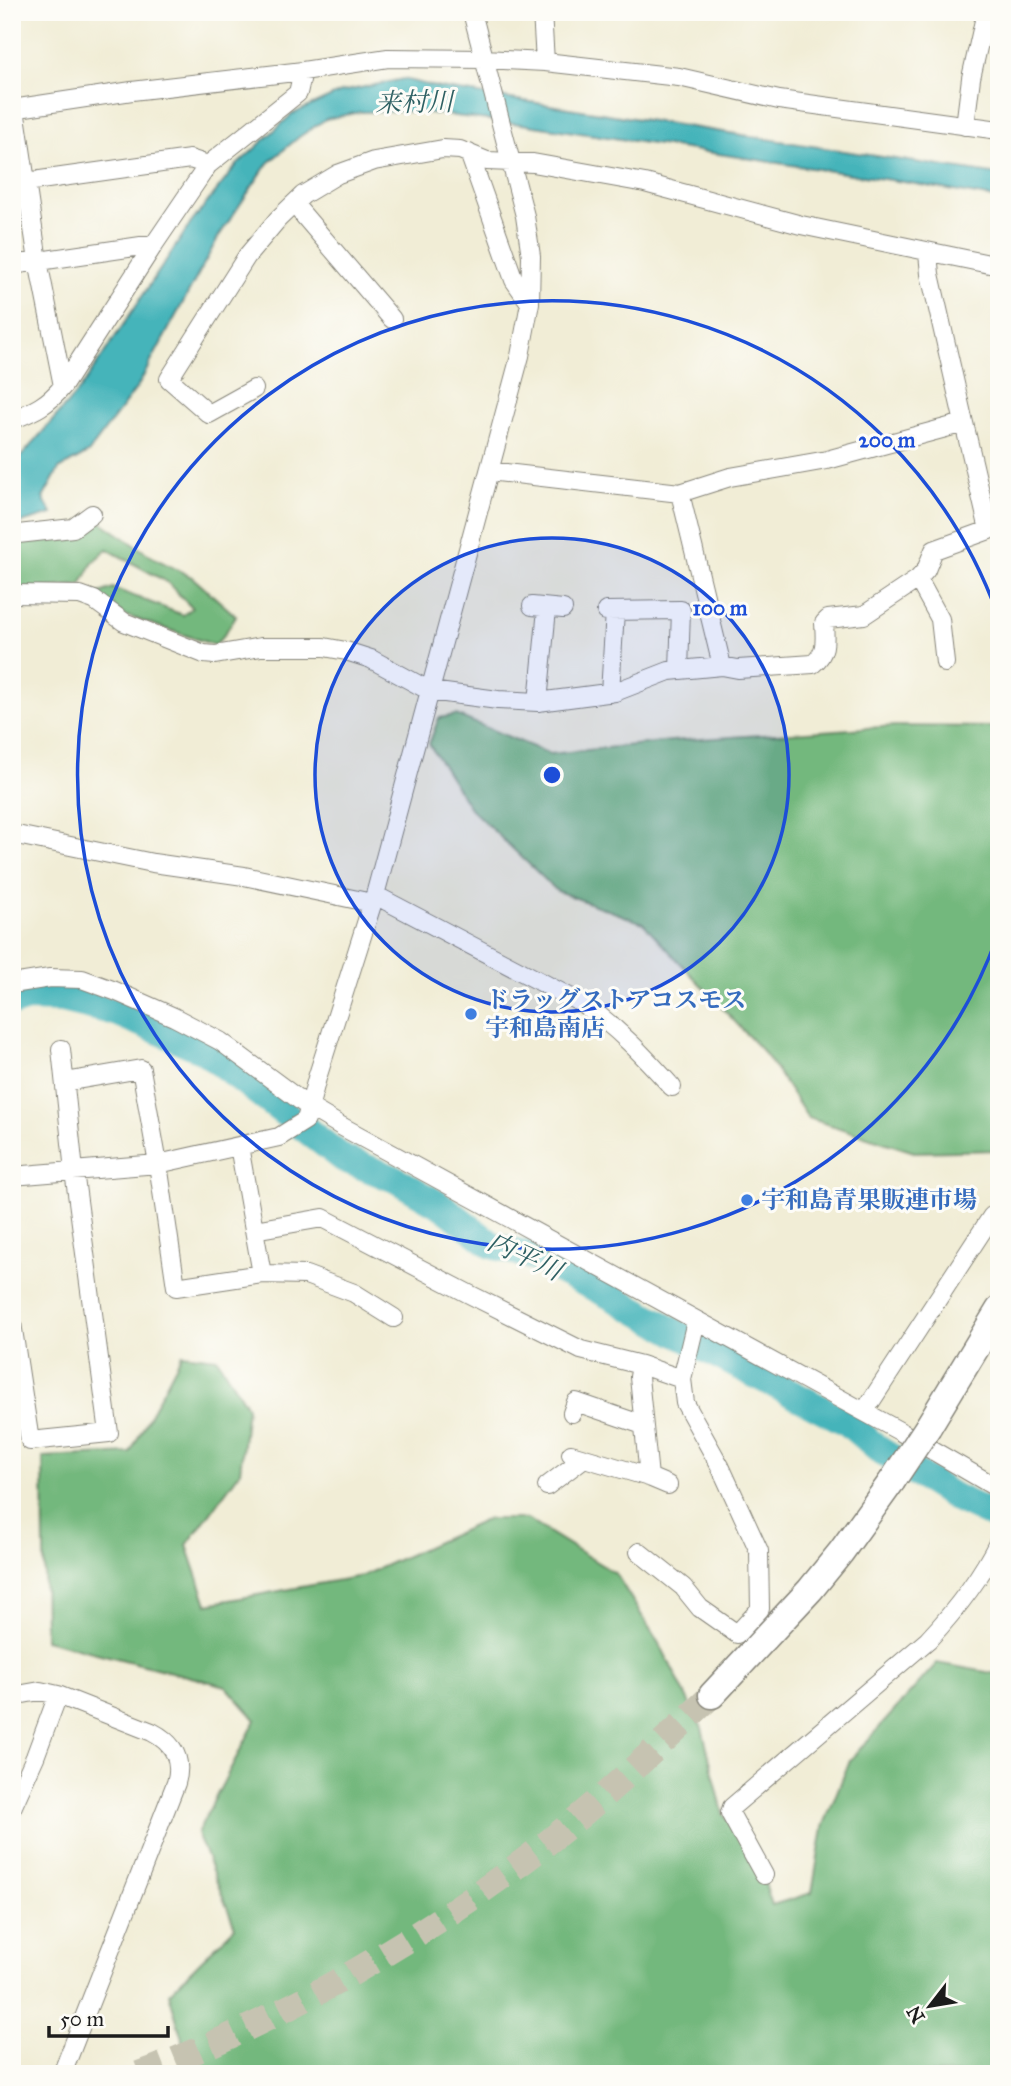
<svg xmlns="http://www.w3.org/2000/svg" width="1011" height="2086" font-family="'IM FELL Great Primer','Noto Serif JP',serif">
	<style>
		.forest { fill: #73b87d; stroke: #486a4c; stroke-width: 2 }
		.water { fill: #44b4ba; stroke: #30686b; stroke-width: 2 }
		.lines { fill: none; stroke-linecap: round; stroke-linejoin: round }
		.river { stroke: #44b4ba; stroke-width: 28 }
		.highway-tunnel { stroke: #c6c3b1; stroke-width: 26; stroke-dasharray: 26 13; stroke-linecap: butt }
		.minor-casing { stroke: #868479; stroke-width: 20 }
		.highway-casing { stroke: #868479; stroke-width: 29 }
		.minor { stroke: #fff; stroke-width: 18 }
		.highway { stroke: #fff; stroke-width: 26 }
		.highway-bridge-casing { stroke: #868479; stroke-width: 29; stroke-linecap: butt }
		.highway-bridge { stroke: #fff; stroke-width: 26 }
		.ring { fill: none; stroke: #1d4ed8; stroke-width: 3.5 }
		.shop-dot { fill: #3f7fe0; stroke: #fdfcf7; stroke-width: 2.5 }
		.labels { text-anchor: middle; stroke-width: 6; stroke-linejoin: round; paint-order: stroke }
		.shop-label { font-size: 24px; font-weight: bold; fill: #366cbe; stroke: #fdfcf7; text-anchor: start }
		.water-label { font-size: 26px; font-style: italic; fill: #2e6063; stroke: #fdfcf7 }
		.centre { fill: #1d4ed8; stroke: #fdfcf7; stroke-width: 3.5 }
		.ring-label { font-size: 21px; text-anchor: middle; font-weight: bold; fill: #1d4ed8; stroke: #fdfcf7; stroke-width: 6; stroke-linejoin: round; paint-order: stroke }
	</style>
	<rect width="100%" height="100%" fill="#fdfcf7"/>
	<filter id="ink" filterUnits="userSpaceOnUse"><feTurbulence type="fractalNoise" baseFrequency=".0143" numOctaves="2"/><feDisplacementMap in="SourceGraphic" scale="14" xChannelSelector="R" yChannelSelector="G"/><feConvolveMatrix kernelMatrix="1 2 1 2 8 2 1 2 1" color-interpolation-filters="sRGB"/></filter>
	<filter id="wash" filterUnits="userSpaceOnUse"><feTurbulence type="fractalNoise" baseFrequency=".00686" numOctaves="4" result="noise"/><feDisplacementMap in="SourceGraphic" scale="28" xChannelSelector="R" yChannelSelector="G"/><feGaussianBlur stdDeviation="1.57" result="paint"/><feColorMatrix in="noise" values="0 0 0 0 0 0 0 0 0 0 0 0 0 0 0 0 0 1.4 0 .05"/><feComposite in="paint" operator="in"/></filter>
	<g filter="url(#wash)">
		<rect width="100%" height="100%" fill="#f1edd6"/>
		<!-- forest -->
		<path class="forest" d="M98,520l56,38 38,19 44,39 -12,19 -9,10 -91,-30 -27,-21 16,-6 70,27 9,-7 -25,-26 -60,-33 -14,13 -12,23 -54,4 -15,-4v-43l57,-9z
			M456,715l94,39 121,-13 225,-15 99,1 4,-3v426l-85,2 -106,-34 -42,-63 -123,-132 -86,-32 -87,-83 -41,-64 10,-26z
			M182,1354l35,4 30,49 -7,65 -53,73 20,59 155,-28 126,-57h39l89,55 47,76 39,78 21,85 38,58 11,34 40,-12 11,-66 27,-67 87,-97 61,11 1,400h-807l-23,-81 66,-66 -38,-94 59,-113 -30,-34 -181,-46 -2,-183 87,-4z"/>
		<!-- water -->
		<path class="water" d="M403,79l37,9 559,87v24l-89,-16 -389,-59 -107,-13 -54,1 -34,7 -27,18 -31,26 -49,73 -81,150 -50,67 -29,16 -16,29 9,16 -40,12v-59l69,-79 110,-165 46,-58 55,-51 49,-22z"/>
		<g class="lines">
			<!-- river -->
			<path class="river" d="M12,1003l15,-5 35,1 53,13 88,38 141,109 51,20 50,29 47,37 37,10 78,39 99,55 141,73 31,27 76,48 45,21"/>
		</g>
	</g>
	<g filter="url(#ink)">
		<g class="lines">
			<!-- highway-tunnel -->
			<path class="highway-tunnel" d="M139,2074c130,-49 251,-117 364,-198 75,-53 142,-117 209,-181"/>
			<defs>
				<path id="minor" d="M542,12l3,50
					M12,109l120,-18 171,-20 85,-13 96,1 61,3 134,15 100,23 220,30
					M15,109l23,152 25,125
					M965,126l6,-48 15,-66
					M469,153l45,127 16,23
					M26,182l164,-23 18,6
					M294,204l98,115
					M12,265l129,-19h12
					M254,389l-45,25 -40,-35 78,-123 31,-37 25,-24 35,-21 36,-13 69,-12 17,1 27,11 46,2 112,20 156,42 198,41
					M12,420c22,-9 36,-15 51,-34l90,-140 55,-81 90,-72 5,-22
					M489,471l191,22 50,-16 97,-17 137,-37 -34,-149 -2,-21
					M680,493l42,173
					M12,536l6,-2 55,-6 19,-14
					M918,579l22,40 5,44
					M12,594l68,1 14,5 30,22 80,32 11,1 46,-8h63l22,4 25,8 59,32 68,9 40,2 77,-10 54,-21 53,-5 16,3 75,-5c14,-11 12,-24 11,-41l4,-4 36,-4 54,-36 8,-9 8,-20 55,-20 -25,-107
					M532,606l31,3
					M606,611l75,-1 -2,60
					M610,693l5,-82
					M538,702l9,-93
					M12,834l141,29 91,13 128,27
					M375,895l208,109c34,23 61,52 89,83
					M12,984l38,-6 32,1 33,12 59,26 46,24 89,66 32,19 560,306 98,57
					M65,1082l76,-13 17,95 18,123 86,-13 44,1 48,18 40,25
					M239,1146l23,128
					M12,1176l146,-12 121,-27 27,-17 11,-42 58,-183 145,-539 10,-53 1,-47 -6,-40 -53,-204
					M254,1230l69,-12 146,76 112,56 60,15 -2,12 10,100
					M12,1323l18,118 79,-8 -35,-262 -13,-122
					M641,1365l41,14 14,-58
					M864,1412l128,-196
					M572,1413l4,-11 67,23
					M571,1454l78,23 19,8
					M547,1486l37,-28
					M639,1552l44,35 17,21 37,26 23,-25 -1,-58 -39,-85 -35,-63 -3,-24
					M12,1696l28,-5 18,4 94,37c21,11 31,27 24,51l-114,291
					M12,1808l23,-51 23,-62
					M764,1875l-34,-62 2,-6 196,-167c27,-29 53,-62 71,-99"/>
				<path id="highway" d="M928,1427l71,-117
					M712,1695l98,-105 31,-38 51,-71"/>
			</defs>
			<!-- minor casing -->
			<use href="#minor" class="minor-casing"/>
			<!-- highway casing -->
			<use href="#highway" class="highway-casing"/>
			<!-- minor -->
			<use href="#minor" class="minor"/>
			<!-- highway -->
			<use href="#highway" class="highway"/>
			<defs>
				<path id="highway-bridge" d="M892,1481l36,-54"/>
			</defs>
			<!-- highway-bridge casing -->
			<use href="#highway-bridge" class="highway-bridge-casing"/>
			<!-- highway-bridge -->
			<use href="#highway-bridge" class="highway-bridge"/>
		</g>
	</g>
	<!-- distance rings -->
	<circle cx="552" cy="775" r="237" fill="#1d4ed8" fill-opacity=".12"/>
	<g class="ring">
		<circle cx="552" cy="775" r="237"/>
		<path d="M997 937A474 474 0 1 1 997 613"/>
	</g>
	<!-- markers -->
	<g class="shop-dot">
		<circle cx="471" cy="1014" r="7"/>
		<circle cx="747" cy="1200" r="7"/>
	</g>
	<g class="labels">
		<!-- shop labels -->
		<g class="shop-label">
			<text x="485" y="1008">ドラッグストアコスモス<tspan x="485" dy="28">宇和島南店</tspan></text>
			<text x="761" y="1208">宇和島青果販連市場</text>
		</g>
		<!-- water labels -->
		<g class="water-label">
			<text transform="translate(414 102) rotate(-1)" y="9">来村川</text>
			<text transform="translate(525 1256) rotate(25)" y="9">内平川</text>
		</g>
	</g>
	<circle cx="552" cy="775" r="10" class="centre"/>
	<g class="ring-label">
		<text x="887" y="447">200 m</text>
		<text x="720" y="615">100 m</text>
	</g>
	<!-- margin -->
	<rect width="1011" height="2086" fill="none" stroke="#fdfcf7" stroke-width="42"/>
	<!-- north arrow -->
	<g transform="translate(930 2006) rotate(239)" stroke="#fdfcf7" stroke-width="5" paint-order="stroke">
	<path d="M0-5L12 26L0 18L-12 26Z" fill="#1c1c1c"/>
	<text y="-10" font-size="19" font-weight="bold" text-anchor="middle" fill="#1c1c1c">N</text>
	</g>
	<!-- scale -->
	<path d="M49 2026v10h119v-10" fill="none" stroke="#1c1c1c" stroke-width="3.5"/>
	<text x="60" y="2026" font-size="21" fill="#1c1c1c" stroke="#fdfcf7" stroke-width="5" paint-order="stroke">50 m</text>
</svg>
